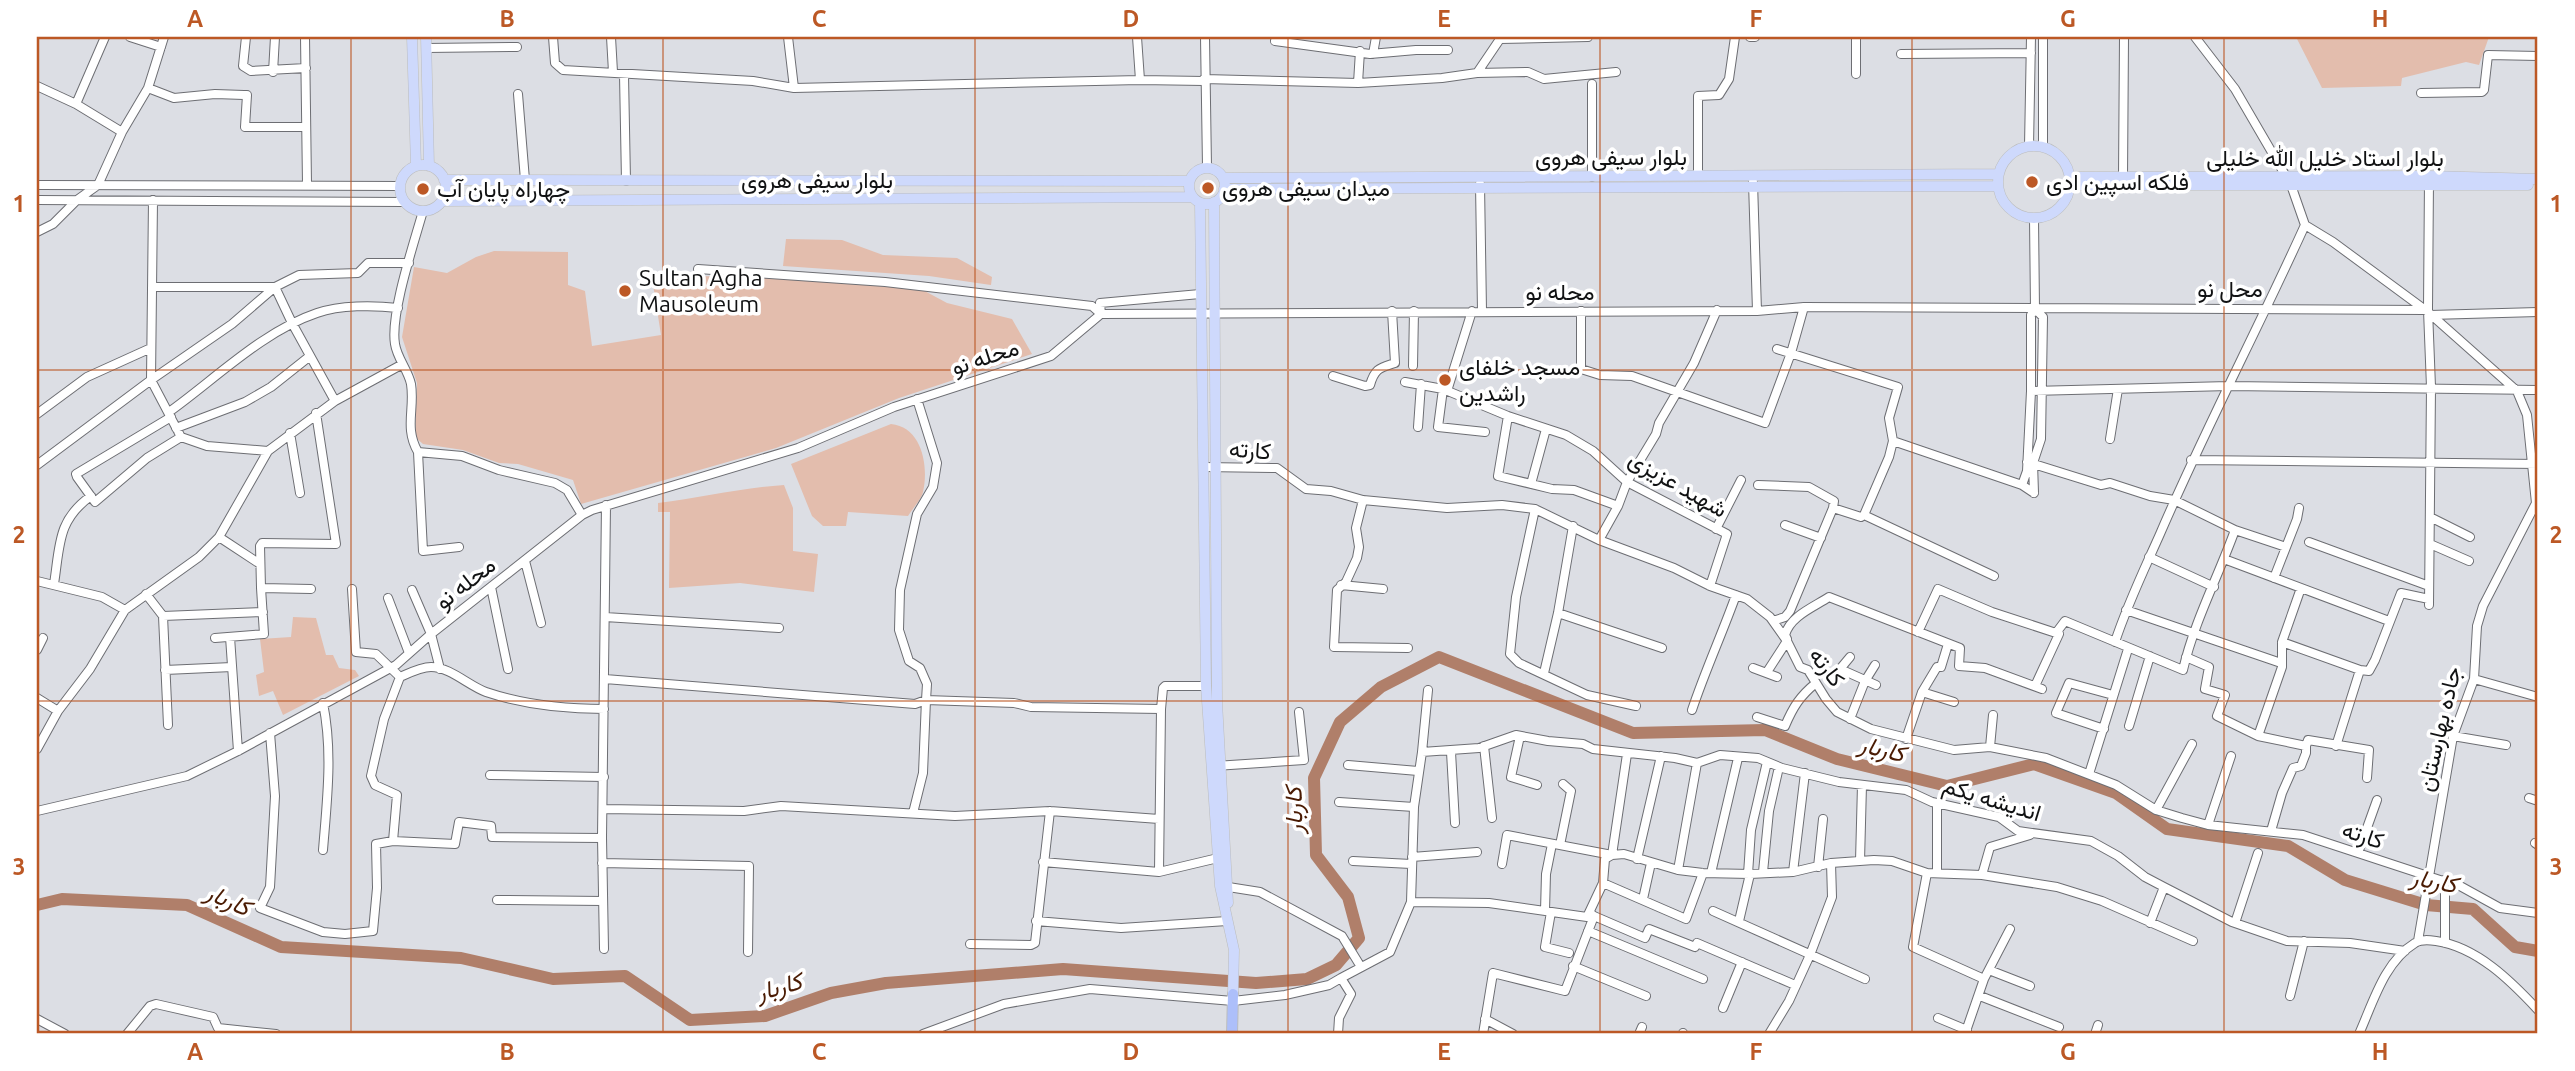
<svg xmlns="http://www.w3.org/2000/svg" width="2575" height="1071" font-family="Ubuntu,Vazirmatn,sans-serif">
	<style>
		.green { fill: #e3bdad }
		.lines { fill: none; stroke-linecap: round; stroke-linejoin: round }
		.river { stroke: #b07f6a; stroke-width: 12 }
		.minor-casing { stroke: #6d6e73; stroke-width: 10 }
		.major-casing { stroke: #bcbdbd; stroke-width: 11 }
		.highway-casing { stroke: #bcbdbd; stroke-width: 12 }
		.minor { stroke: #fff; stroke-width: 8 }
		.major { stroke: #ced9fc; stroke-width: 10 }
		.highway { stroke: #adbffa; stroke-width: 10 }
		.grid { fill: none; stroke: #bc5825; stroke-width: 2; stroke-opacity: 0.55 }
		.poi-dot { fill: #bc5825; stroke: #fff; stroke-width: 2.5 }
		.labels { text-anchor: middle; stroke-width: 7; stroke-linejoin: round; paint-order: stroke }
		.street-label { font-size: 23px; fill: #111213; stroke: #fff }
		.poi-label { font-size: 23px; fill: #111213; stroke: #fff; text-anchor: start }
		.water-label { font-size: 24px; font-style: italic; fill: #4a1b03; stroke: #fff }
		.neatline { fill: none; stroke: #bc5825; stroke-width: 2.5 }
		.grid-label { font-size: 23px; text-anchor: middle; font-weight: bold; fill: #bc5825 }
	</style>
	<rect width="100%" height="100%" fill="#dcdee4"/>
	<!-- green -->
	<path class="green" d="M2296,37h193l-10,28 -13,-3 -64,16 -1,8 -79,2z
		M786,239l56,1 41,15 74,3 35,19 -1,8 -62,-9 -146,-10z
		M494,251l74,1v33l17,6 7,55 69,-11 -9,-57 45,-2 53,1 171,12 26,14 65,16 20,35 -133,44 -123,50 -195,56 -8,-24 -55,-16 -19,-1 -36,-13 -40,-6 -8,-7 2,-54 -15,-46 12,-70 33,6 29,-16z
		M891,424c31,3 38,42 32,68 -2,8 -10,16 -15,24l-60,-4 -2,14h-23l-11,-10 -21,-52z
		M784,485l9,23v43l25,3 -4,38 -74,-9 -71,5 1,-76h-12v-9c42,-5 83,-15 126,-18z
		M293,617l23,1 10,37h7l6,13 16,2 4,6 -76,39 -10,-24 -14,5 -3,-21 8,-3 -4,-33 31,-2z"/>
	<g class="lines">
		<!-- river -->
		<path class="river" d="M37,905l25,-6 125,6 94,42 180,11 92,21 72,-3 65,44 75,-4 66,-23 55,-10 177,-14 193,14 51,-4 29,-14 23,-27 -11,-41 -32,-42 -2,-77 26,-56 41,-35 58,-30 194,76 132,-3 72,29 110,27 87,-22 82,29 51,36 121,17 57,34 81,25 47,4 42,38 23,4"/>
		<defs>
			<path id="minor" d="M130,37l31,10
				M246,37l-3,29 8,5 55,-3
				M305,37l2,147
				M553,37l2,26 8,7 190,11 41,7 346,-8 64,1
				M611,37l2,35
				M788,37l6,51
				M1137,37l3,43
				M1205,37l2,130
				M1276,37l-1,4 95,13 46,-4h32
				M1750,37h5
				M1856,37v37
				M2043,37v110
				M2195,37l40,52 56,96 14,40 28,17 95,70 89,79 10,24 9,88 -53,103 -6,20 -3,53 -21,57 -35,205
				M426,48l91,-1
				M1373,54l3,-17
				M1901,54l130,-1
				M273,72l2,-35
				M1477,73l51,-1 16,7 72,-7
				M624,75l2,106
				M1204,79l154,4 84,-5 35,-5 23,-34 88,-2
				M1358,83l2,-32
				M1592,84v93
				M37,86l39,18 46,28
				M148,88l26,10 41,-4 29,1h3l-2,32h61
				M2421,93l61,-1 2,-2 4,-35 50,1
				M518,94l7,86
				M76,104l29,-67
				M2029,146l2,-109
				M1698,176v-80l21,-1 10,-16 6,-42
				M2123,177l1,-140
				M1753,182l4,129
				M1480,184l2,127
				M37,185l363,1
				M37,200l367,2
				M153,200l-2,180 30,57 26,9 61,5
				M423,211c-9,32 -33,103 -28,133 2,14 13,26 16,40 4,25 -7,44 7,68l44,4 37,14 56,13 12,7 15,25
				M37,232l16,-8 24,-24 21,-15 24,-53 26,-44 16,-51
				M698,269l187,13 207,24 9,8
				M152,287h123l17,36 43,78
				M1581,311v58l19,6 32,1 133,47 26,-70 13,-46
				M1101,314l-1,-11 100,-9
				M2430,315l108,-3
				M1777,349l121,38 -9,31 4,23 129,44 12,8
				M1413,366l1,-55
				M1333,376l32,10 5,-1c5,-17 10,-17 25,-22l-3,-52
				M1405,382l38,7 65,27 58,19 27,16 34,31 100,52 -17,52
				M1443,389l-5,38 47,5
				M1447,391l25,-80
				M2031,391l198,-5 309,4
				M169,412c45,-32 94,-81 148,-99 23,-8 56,-8 81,-5
				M37,414l50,-37 64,-29
				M1508,416l-10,60 54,13 22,1 44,16
				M171,417l-95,57 1,3 18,25 52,-44 34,-21
				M1418,427l3,-43
				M176,428l69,-26 26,-15 39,-31
				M290,433l10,60
				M2110,439l8,-50
				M418,452l5,99 36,-4
				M2191,460l347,4
				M2027,462l74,23 9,-2 40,13 24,4 61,30 51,17
				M37,465l114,-85 81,-56 43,-37 24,-12 59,-2 10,-10h41
				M1203,467l74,1 29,21 25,2 32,9 84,8 55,-3 33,4 64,31 75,28 36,18 37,13 23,18 17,24 13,26 8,3 18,29 11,13 34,17 83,21 36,-3 56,11 70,27 40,25 26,8 26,7 95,10 137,45 5,9v54
				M1531,484l15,-55
				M1758,485l51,2 25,14 -1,7 -43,103 -5,6 -12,4
				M2022,485l5,-14 4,-80v-76l4,-6 -1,-91
				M2034,493l-1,-30 8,-24 2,-122 -8,-8
				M1363,500l-7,28 3,19 -2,11 -11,24 -9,8 -3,57 74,1
				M1833,508l28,9 3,-2 130,61
				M1535,509l-19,88 -6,57 9,9 68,32 49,11
				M1864,515l25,-58 4,-16
				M2430,517l40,20
				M1785,525l36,13
				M1716,529l25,-49
				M219,537l41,27
				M1599,540l19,-34 9,-24 29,-48 3,-11 35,-60 23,-53
				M2309,542l120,44
				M2430,544l39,17
				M2149,557l65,30
				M2224,559l165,62
				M525,561l16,62
				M2274,578l23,-59 2,-11
				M37,581l65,16 23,13
				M54,584c6,-38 3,-64 37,-88
				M1341,585l42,4
				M491,587l17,82
				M311,589l-50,-1 -1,-42 2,-3 74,1 -20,-131
				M352,589l4,63 20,2 24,23c9,-4 21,-10 31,-10 19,0 38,19 55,25 39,13 77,17 118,17
				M412,590l19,44 9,35
				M146,594l17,22 5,109
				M388,598l21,55
				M2429,605l2,-218 -3,-77 1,-131
				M2126,610l155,53
				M1558,613l104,35
				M163,616l100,-4
				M605,617l174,11
				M1918,632l20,-43 54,23 64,21 9,-12 118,49c11,-48 35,-93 52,-140
				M230,637l8,114
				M215,638l49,-4 -3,-46
				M1787,639l-2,-4c5,-19 29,-28 44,-38l131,51 -1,18 26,2 57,21
				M2115,642c12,-37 29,-72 45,-108 45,-105 98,-205 145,-309
				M2282,642l78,28
				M37,650l6,-12
				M1850,657l-10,12 36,16
				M2186,657l23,10 -4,22 20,6 -8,21 41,20 48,10 2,-6 61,10 -2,28
				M1753,668l24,9
				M165,670l67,-3
				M1767,672l20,-31
				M1544,673l14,-60 15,-87
				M605,679l310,25 11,-4 1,-16 -7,-16 -11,-7 -10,-31 1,-40 17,-76 16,-27 4,-24 -20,-64
				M2474,679l64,18
				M2035,686l24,-52 -3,-1
				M1922,692l32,10
				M37,698l21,13
				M1692,710c13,-39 30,-76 44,-115
				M1757,717l28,9c8,-19 15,-30 31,-43
				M1850,719l15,-38 10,-16
				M2129,726l21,-70
				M2104,729l-48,-16 13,-30 44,12
				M270,733l5,63 -5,91 -10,21 63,24 22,2 28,-3 4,-43 -1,-44 17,-3 62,3 4,-22 32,4 1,11 110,1
				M1520,736l-9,41 26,8
				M2258,736l24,-69v-25l19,-54
				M2453,736l53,9
				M1906,739l16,-47 15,-25h4l7,-23
				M1484,746l8,72
				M2336,746l24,-76 9,1 6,-11 26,-67 28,6
				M1990,747l3,-32
				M37,749l21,-38 32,-42 35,-59 74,-53 20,-20 49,-86 67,-50 66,-36
				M1422,752l6,-62
				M1451,752l4,71
				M1348,765l70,6
				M1215,766l89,-6 -5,-48
				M2089,774l39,-125
				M490,775l114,2
				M2529,798l9,3
				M1339,802l75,5
				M1937,803v70
				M603,809l141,2 37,-5 174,10 95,-5 109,8
				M2156,810l36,-66
				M37,811l150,-35 51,-25 158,-86 35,-31 151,-119 10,-5 206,-62 96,-41 157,-51 50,-42 656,-3 47,-4 621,3
				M913,813l10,-40 3,-73 88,3 17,4 130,2 2,-21 2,-2h41
				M2208,825l23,-69
				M2271,831l11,-38 11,-25 8,-2 5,-13v-7
				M393,841l4,-46 -22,-10 -4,-9 13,-57 16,-42
				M2535,843l3,2
				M1560,845l11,-54 -8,-7
				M323,850c4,-50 10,-98 0,-147
				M2358,853l19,-53
				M1412,857l65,-5
				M1637,859l24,-103
				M1353,861l58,3
				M1860,861l2,-76
				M1043,862l116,10 59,-14
				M602,863l147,3 -1,86
				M1502,864l5,-29 105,20 15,-101
				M1818,867l5,-48
				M1678,870l19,-107
				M1159,872l2,-163
				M1763,872l6,-61 10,-44
				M1793,872l12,-99
				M1711,873l27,-115
				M1927,873l-14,74 71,32
				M1748,874l3,-44 16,-68
				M1982,875l75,12 45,14 91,40
				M2440,880l11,1 49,27 38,5
				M1603,883l83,36 17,-46
				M1222,886l38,6 82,44 19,31
				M1643,899l8,-36
				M497,900l106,1
				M1411,902l3,-95 8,-55 57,-4 37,-13 32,6 35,3 10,5 82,9 22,5 23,-8 38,3 24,10 57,14 67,8 26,12 67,15 19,14 73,10 27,15 27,21 19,10 68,35 55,19 63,2 55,8
				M1545,911l1,-37 6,-30
				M1713,911l152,68
				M1551,912l-6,35 24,6
				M1594,916l51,22 4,-9 46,18 2,-4 98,42
				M1036,921l85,7 106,-7
				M1739,921l11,-47
				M2150,923l14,-36
				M2235,923l23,-70
				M1588,931l115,48
				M970,944l61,1 4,-2 15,-132
				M604,949l-2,-111 4,-333
				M1573,966l73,30
				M1989,970l41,16
				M1341,978l49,-26 21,-50 78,1 98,14 16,-34 2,-24 7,-4 12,-1 54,16 25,3 47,1 43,-2 38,-9 43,-3 18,1 35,12 55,2 8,-28 40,-12
				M1980,996l79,31
				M2290,996l14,-55
				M1723,1008l19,-46
				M1938,1018l29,12
				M37,1019l28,15
				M1485,1019l28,15
				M127,1034l23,-28 6,-2 57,13 5,11 58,6
				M923,1034l81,-30 86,-15 143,12 52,-6 44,-10 12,-7 10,16 -12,24 -1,16
				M1483,1034l10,-61 72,18 29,-75 -4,-3
				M1639,1034l3,-7
				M1683,1034v-1
				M1769,1034l20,-33 21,-46 22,-58 -1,-34
				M1965,1034l19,-55 26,-50
				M2095,1034l3,-9
				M2359,1034c14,-31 25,-72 56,-91 6,-4 14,-3 21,-2 41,6 75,40 102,69"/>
			<path id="major" d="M412,37l4,129
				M426,37l3,129
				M1998 182a36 36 0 1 1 72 0a36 36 0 1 1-72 0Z
				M400 188a23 23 0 1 1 46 0a23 23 0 1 1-46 0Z
				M1189 186a18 18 0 1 1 36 0a18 18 0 1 1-36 0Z
				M2070,177l359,-1 109,3
				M1223,178l775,-4
				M444,180l745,1
				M2070,185h458
				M1224,189l774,-3
				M442,201l750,-4
				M1214,202l3,500 11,201
				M1200,203l6,483 14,200 14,64 -1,44"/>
			<path id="highway" d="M1232,1034l1,-40"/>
		</defs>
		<!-- minor casing -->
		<use href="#minor" class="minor-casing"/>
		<!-- major casing -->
		<use href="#major" class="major-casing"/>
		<!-- highway casing -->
		<use href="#highway" class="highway-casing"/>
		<!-- minor -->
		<use href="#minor" class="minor"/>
		<!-- major -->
		<use href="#major" class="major"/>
		<!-- highway -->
		<use href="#highway" class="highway"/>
	</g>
	<!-- grid -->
	<path class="grid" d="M351,37v997M663,37v997M975,37v997M1288,37v997M1600,37v997M1912,37v997M2224,37v997M37,370h2501M37,701h2501"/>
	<!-- markers -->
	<g class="poi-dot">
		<circle cx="2032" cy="182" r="7"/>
		<circle cx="1208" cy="188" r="7"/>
		<circle cx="423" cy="189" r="7"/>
		<circle cx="625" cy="291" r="7"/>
		<circle cx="1445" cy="380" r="7"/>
	</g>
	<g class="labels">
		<!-- street labels -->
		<g class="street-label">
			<text x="1611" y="165">بلوار سیفی هروی</text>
			<text x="2325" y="166">بلوار استاد خلیل الله خلیلی</text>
			<text x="817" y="188">بلوار سیفی هروی</text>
			<text x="2230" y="297">محل نو</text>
			<text x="1560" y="300">محله نو</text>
			<text transform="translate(985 357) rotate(-18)" y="8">محله نو</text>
			<text transform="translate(1250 450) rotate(4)" y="8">کارته</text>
			<text transform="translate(1678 484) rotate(30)" y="8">شهید عزیزی</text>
			<text transform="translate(465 583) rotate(-38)" y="8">محله نو</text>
			<text transform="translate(1827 667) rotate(53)" y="8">کارته</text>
			<text transform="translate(2439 729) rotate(-77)" y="8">جاده بهارستان</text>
			<text transform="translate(1992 799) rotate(17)" y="8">اندیشه یکم</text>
			<text transform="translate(2363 835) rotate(19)" y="8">کارته</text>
		</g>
		<!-- poi labels -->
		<g class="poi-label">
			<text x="2046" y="190">فلکه اسپین ادی</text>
			<text x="1222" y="196">میدان سیفی هروی</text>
			<text x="437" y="197">چهاراه پایان آب</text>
			<text x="639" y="286">Sultan Agha<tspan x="639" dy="26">Mausoleum</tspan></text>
			<text x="1459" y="375">مسجد خلفای<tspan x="1459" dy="26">راشدین</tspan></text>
		</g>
		<!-- water labels -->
		<g class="water-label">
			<text transform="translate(1882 749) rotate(14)" y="8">کاربار</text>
			<text transform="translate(1294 810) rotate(-91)" y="8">کاربار</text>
			<text transform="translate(2434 881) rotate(11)" y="8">کاربار</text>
			<text transform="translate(228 900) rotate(24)" y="8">کاربار</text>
			<text transform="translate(779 987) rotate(-16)" y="8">کاربار</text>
		</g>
	</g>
	<!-- border -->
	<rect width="2575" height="1071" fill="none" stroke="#ffffff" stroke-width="77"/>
	<rect x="38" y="38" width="2498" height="994" class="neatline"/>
	<g class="grid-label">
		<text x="195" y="27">A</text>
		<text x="507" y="27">B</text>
		<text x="819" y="27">C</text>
		<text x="1131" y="27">D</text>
		<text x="1444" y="27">E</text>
		<text x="1756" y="27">F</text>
		<text x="2068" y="27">G</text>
		<text x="2380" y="27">H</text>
		<text x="19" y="212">1</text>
		<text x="2556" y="212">1</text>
		<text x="19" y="543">2</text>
		<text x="2556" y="543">2</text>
		<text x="19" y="875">3</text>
		<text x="2556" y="875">3</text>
		<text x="195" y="1060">A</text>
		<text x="507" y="1060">B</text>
		<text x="819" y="1060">C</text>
		<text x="1131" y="1060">D</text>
		<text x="1444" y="1060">E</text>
		<text x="1756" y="1060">F</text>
		<text x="2068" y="1060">G</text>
		<text x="2380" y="1060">H</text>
	</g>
</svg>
